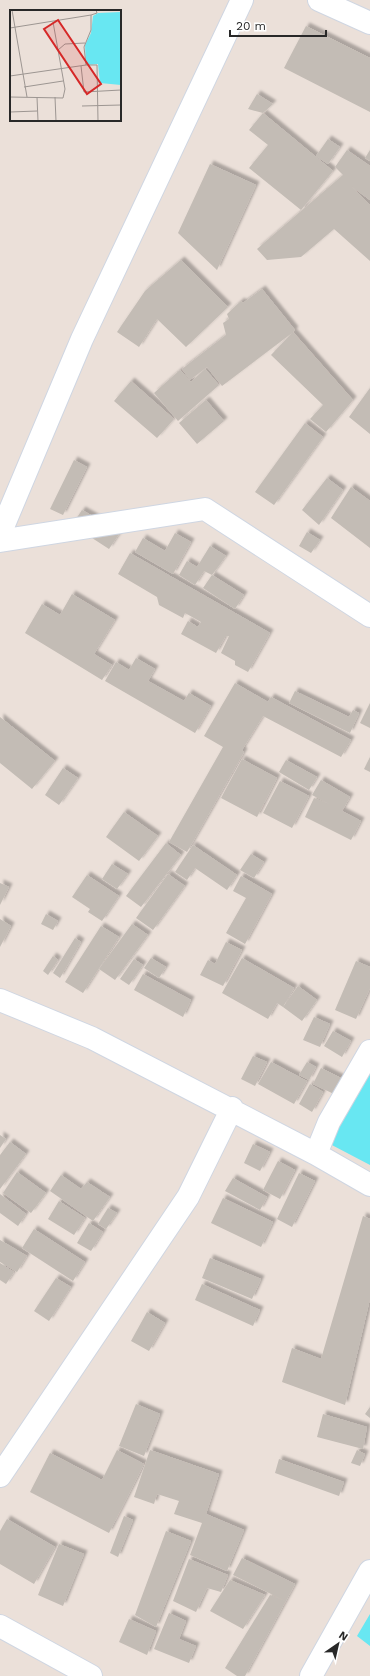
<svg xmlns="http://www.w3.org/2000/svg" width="370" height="1676" font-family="'Work Sans',sans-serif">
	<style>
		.water { fill: #68e7f2 }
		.building { fill: #c3bcb5; filter: url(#shadow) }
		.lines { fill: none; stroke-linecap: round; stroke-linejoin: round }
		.minor-casing { stroke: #cfd6e2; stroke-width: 24 }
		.minor { stroke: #fff; stroke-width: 22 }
		.inset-road { fill: none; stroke: #9d9692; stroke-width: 1 }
		.view { fill: #d62828; fill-opacity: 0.15; stroke: #d62828; stroke-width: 2 }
		.inset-edge { fill: none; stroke: #282828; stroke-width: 2 }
	</style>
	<defs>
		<filter id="shadow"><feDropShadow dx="3.5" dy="-3.5" stdDeviation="1" flood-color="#0004"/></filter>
	</defs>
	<rect width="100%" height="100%" fill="#ebe0d9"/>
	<!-- water -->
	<path class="water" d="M370,1070v95l-42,-22z
		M370,1614v32l-13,-10z"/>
	<!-- building -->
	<path class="building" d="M306,26l64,32v54l-86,-44z
		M257,94l16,10 -10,9 70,58 -32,39 -52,-42 19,-23 -19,-15 14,-17 -15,-4z
		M328,139l12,8 -12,17 -12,-8z
		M347,150l23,16v34l-19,-14 19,19v56l-36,-32 -33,28 -34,3 -10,-11 86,-74 -8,-8z
		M370,150v11l-5,-3z
		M210,164l46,21 -39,85 -39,-37z
		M181,260l47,47 -42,40 -29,-28 -18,28 -22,-15 28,-41z
		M262,289l33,41 -2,2 60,68 -27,32 -16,-13 13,-14 -52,-50 21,-22 -70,53 -15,-19 -17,13 -8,-11 44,-34 -3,-12 6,-4 -2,-5 14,-13 2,2z
		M205,369l14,16 -41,36 -24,-28 26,-23 11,12z
		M131,381l43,38 -17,19 -43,-37z
		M370,388v46l-21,-17z
		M206,400l18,21 -27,23 -18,-21z
		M305,423l18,14 -49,68 -19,-13z
		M74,460l13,7 -24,48 -13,-6z
		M327,478l16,12 -24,35 -17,-15z
		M351,487l19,14v47l-39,-30z
		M82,510l16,9 25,9 -14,21 -37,-24z
		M307,532l13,8 -9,13 -12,-7z
		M175,533l16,9 -18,32 -38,-22 8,-14 22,13z
		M210,546l16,10 -14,19 -8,-4 -9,14 -16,-10 8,-14 10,6z
		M130,553l140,80 -22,39 -13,-7v-4l-14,-8 8,-17 -4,1 -9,16 -35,-19 7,-13 10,6 3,-5 -16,-9 -2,5 -24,-13 -2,-8 -39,-23z
		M212,575l32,20 -9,14 -32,-21z
		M72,594l43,26 -21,34 18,11 -10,15 -77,-47 17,-29 18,11z
		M136,658l19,11 -7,12 36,20 5,-8 22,13 -16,27 -90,-52 11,-19 13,8z
		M235,683l33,19 3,-5 80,43 -10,17 -78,-41 -21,34 2,2 -57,100 -18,-10 54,-95 -19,-11z
		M295,691l54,26 4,-7 6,3 -9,20 -61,-30z
		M370,703v25l-10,-5z
		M0,717l55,44 -23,28 -32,-26z
		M370,757v15l-6,-3z
		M242,759l35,19 -20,39 -36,-19z
		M286,760l31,17 -8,13 -30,-18z
		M63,768l15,10 -19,27 -14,-10z
		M321,780l29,17 -8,14 19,10 -10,19 -46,-23 9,-19 15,6 -17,-9z
		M280,781l29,15 -17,32 -29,-15z
		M124,812l34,24 -19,25 -33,-24z
		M166,843l15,12 -40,52 -15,-11z
		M193,845l44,30 -10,15 -32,-22 -8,12 -12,-8z
		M251,854l13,8 -10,16 -14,-8z
		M112,864l16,10 -11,15 -15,-10z
		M168,874l17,12 -32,44 -17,-12z
		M87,875l32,21 -17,25 -14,-9 2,-3 -18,-12z
		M241,876l31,18 -27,50 -19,-11 20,-35 -13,-7z
		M0,883l9,4 -9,18z
		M46,914l12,7 -5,9 -12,-6z
		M0,919l11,7 -11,21z
		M132,924l16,11 -33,45 -16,-11z
		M101,926l18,11 -36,56 -18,-11z
		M75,938l6,4 -21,36 -7,-5z
		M226,942l16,8 -19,36 -23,-11 8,-15 7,4z
		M53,956l5,4 -10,15 -5,-4z
		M151,958l15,9 -7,11 -15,-10z
		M242,958l52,30 -11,19 -6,-4 -9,16 -46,-26z
		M134,959l9,6 -14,20 -9,-6z
		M356,961l14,6v21l-14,31 -21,-9z
		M143,974l48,26 -8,17 -49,-27z
		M298,986l19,14 -15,21 -19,-14z
		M314,1017l16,7 -10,23 -17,-7z
		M333,1031l18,10 -9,16 -18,-11z
		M253,1056l14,6 -12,24 -14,-7z
		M271,1062l36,19 -13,23 -36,-20z
		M307,1062l9,5 -7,13 -10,-5z
		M321,1068l22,11 -7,16 -23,-11z
		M310,1084l13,8 -11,20 -13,-8z
		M0,1135l6,4 -6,9z
		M10,1142l16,12 -26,35v-34z
		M253,1144l17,8 -10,19 -16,-8z
		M278,1161l17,9 -15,29 -17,-9z
		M17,1172l29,21 -15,20 -28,-20z
		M299,1173l16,8 -23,46 -15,-8z
		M61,1175l20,14 6,-7 23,15 -17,24 -43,-30z
		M233,1178l34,19 -7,13 -35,-19z
		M0,1194l26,20 -8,12 -18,-13z
		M223,1198l50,24 -12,25 -50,-24z
		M59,1201l26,17 -11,17 -26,-16z
		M108,1208l9,5 -11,16 -8,-5z
		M363,1216l7,3v80l-25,106 -63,-23 10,-34 29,11z
		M89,1223l14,9 -12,19 -14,-8z
		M34,1229l51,33 -12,19 -51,-33z
		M0,1240l27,16 -10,16 -17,-10z
		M210,1258l51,21 -9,20 -50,-21z
		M0,1263l14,9 -8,12 -6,-4z
		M56,1278l15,9 -22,34 -15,-10z
		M202,1284l58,26 -7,16 -58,-26z
		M147,1312l18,11 -16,28 -18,-10z
		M136,1404l24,10 -16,42 -25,-10z
		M370,1407v11l-5,-4z
		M323,1414l44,13 -4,22 -46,-12z
		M117,1450l27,14 -35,69 -79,-41 20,-39 52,27z
		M150,1450l69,24 -13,40 38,16 -17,41 -37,-16 12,-32 -28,-9 5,-13 -22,-7 -3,10 -20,-7z
		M357,1450l8,4 -5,12 -9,-3z
		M279,1459l65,23 -5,14 -64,-23z
		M124,1516l9,4 -15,37 -8,-4z
		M7,1519l48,28 -21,37 -34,-20v-33z
		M166,1531l25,10 -35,86 -21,-12z
		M59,1544l25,10 -21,52 -25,-11z
		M242,1558l53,26 -50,92h-8l-12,-8 45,-73 15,6 -52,-26z
		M189,1559l39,16 -7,17 -14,-4 -11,24 -23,-11z
		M230,1580l35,15 -22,34 -33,-18z
		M169,1613l17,8 -7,18 17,7 -7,17 -35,-14z
		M129,1619l27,12 -9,24 -28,-13z"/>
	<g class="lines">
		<defs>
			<path id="minor" d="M319,0l51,23
				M0,534l82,-195 160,-339
				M0,541l205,-32 165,107
				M0,1000l92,38 224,116 13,-32 41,-71
				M316,1154l54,31
				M0,1476l188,-279 44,-89
				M0,1626l91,50
				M311,1676l59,-105"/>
		</defs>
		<!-- minor casing -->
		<use href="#minor" class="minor-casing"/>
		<!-- minor -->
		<use href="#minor" class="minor"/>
	</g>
	<!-- overview -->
	<g transform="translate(10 10)">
		<rect width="111" height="111" fill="#ebe0d9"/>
		<path d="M111,2v73l-21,-2 -2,-19 -12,1 -1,-20 6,-12 2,-17 5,-3z" fill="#68e7f2"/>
		<path class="inset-road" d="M2,0l15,87M0,18l81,-13 6,-2 -1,-3M48,40l7,-6 20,-1M76,55h11l1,56M71,56l3,26 37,-2M0,66l76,-11 -2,-18 7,-17v-15M14,77l39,-6M0,87l53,1 2,-9 -12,-67M27,87l1,24M45,87l1,24M72,96l39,-1M0,102l27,-1"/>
		<path class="view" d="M48,10l43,64 -14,10 -43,-65z"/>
		<rect width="111" height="111" class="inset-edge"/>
	</g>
	<!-- north arrow -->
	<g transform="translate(338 1644) rotate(34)" stroke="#ffffff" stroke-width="3" paint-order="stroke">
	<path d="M0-3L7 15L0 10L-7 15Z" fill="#282828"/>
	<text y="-6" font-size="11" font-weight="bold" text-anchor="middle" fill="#282828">N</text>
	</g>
	<!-- scale -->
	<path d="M230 30v6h96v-6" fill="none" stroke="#282828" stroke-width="2"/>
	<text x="236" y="30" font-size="12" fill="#282828" stroke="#ffffff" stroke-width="3" paint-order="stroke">20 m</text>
</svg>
